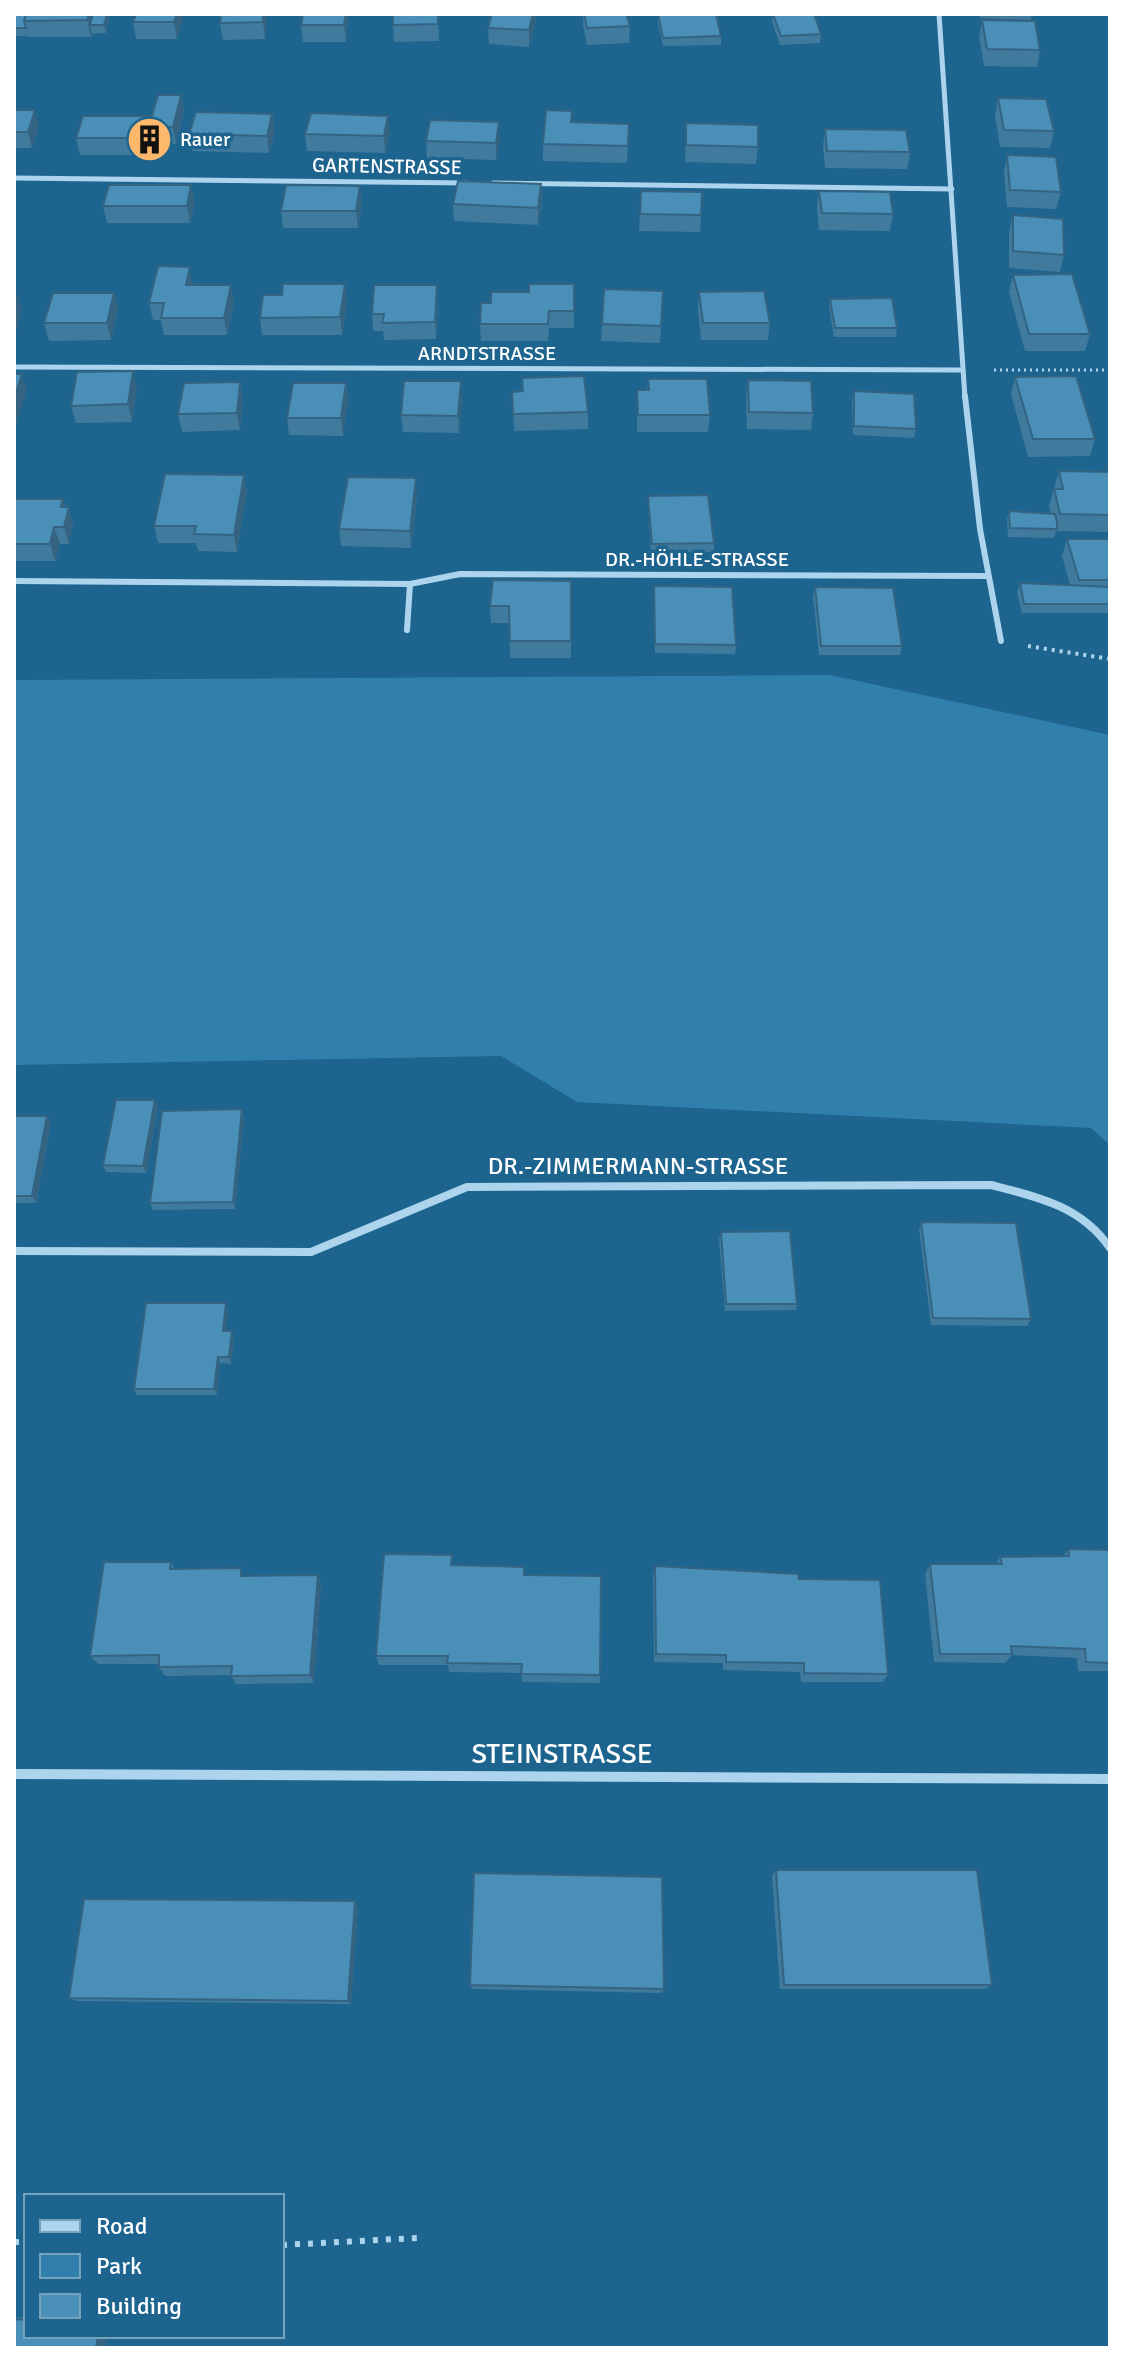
<svg xmlns="http://www.w3.org/2000/svg" width="1124" height="2362" font-family="Signika,sans-serif">
	<style>
		.green { fill: #317fad }
		.lines { fill: none; stroke-linecap: round; stroke-linejoin: round }
		.path-far2 { stroke: #acd5ed; stroke-width: 3; stroke-dasharray: 2 4; stroke-linecap: butt }
		.path-far1 { stroke: #acd5ed; stroke-width: 4; stroke-dasharray: 3 5; stroke-linecap: butt }
		.path { stroke: #acd5ed; stroke-width: 6; stroke-dasharray: 5 8; stroke-linecap: butt }
		.minor-far3 { stroke: #acd5ed; stroke-width: 5 }
		.minor-far2 { stroke: #acd5ed; stroke-width: 6 }
		.minor-far1 { stroke: #acd5ed; stroke-width: 8 }
		.minor { stroke: #acd5ed; stroke-width: 10 }
		.wall { fill: #407b9e }
		.shaded-wall { fill: #346481 }
		.building { fill: #4a8fb8; stroke: #346481; stroke-width: 2 }
		.labels { text-anchor: middle; stroke-width: 7; stroke-linejoin: round; paint-order: stroke }
		.far-poi-label { font-size: 20px; fill: #fff; stroke: #1d648f; text-anchor: start }
		.far-street-label { font-size: 20px; fill: #fff; stroke: #1d648f }
		.street-label { font-size: 24px; fill: #fff; stroke: #1d648f }
		.near-street-label { font-size: 28px; fill: #fff; stroke: #1d648f }
	</style>
	<rect width="100%" height="100%" fill="#1d648f"/>
	<!-- green -->
	<path class="green" d="M830,675l280,60v410l-19,-17 -514,-26 -76,-46 -487,9v-385z"/>
	<g class="lines">
		<!-- path-far2 -->
		<path class="path-far2" d="M994,370h116"/>
		<!-- path-far1 -->
		<path class="path-far1" d="M1028,646l82,13"/>
		<!-- path -->
		<path class="path" d="M14,2242h12
			M282,2245l135,-7"/>
		<!-- minor-far3 -->
		<path class="minor-far3" d="M939,14l26,384
			M14,178l454,5
			M493,183l459,6
			M14,367l947,3"/>
		<!-- minor-far2 -->
		<path class="minor-far2" d="M965,396l15,133 21,112
			M14,581l396,3 50,-10 525,2
			M407,630l3,-46"/>
		<!-- minor-far1 -->
		<path class="minor-far1" d="M14,1251l297,1 156,-65 524,-2c47,12 90,21 119,63"/>
		<!-- minor -->
		<path class="minor" d="M14,1774l1096,5"/>
	</g>
	<!-- wall -->
	<path class="wall" d="M14,14l95,6 -3,13 -14,1 -1,3h-63v-1h-14z
		M221,14h46l-2,25 -42,1 -3,-17z
		M303,14h45v7l-2,21h-43l-2,-17z
		M438,14l1,27 -45,1 -1,-17z
		M583,14h43l4,12 -1,17 -42,2 -4,-20z
		M658,14l63,22v9l-58,1 -5,-23z
		M773,14l48,20 -1,9 -40,2 -8,-23z
		M980,14h52l-1,6 -51,-2z
		M183,18l-6,21h-41l-3,-17z
		M536,20l-7,27 -40,-3 -1,-16z
		M982,20l58,30 -3,17 -53,-1 -5,-30z
		M181,95l3,16 -8,33h-24l-3,11h-69l-4,-17 76,-22z
		M998,98l56,33 -4,17 -50,-1 -5,-32z
		M14,110l25,17 -7,21h-18z
		M272,114l3,17 -6,22 -77,-2 -3,-17z
		M686,123l72,24 -2,17 -71,-2z
		M629,124l-2,39 -84,-2v-17z
		M825,129l85,23 -3,17 -82,-1 -2,-22z
		M390,133l-5,20 -78,-2 -2,-17z
		M500,139l-4,21 -69,-2 -1,-17z
		M1007,155l54,37 -5,17 -49,-2 -3,-35z
		M541,184l1,17 -4,24 -84,-4 -1,-17z
		M641,191l60,24 -1,17 -61,-1z
		M819,191l74,23 -3,17 -71,-1 -2,-22z
		M195,202l-5,21h-83l-4,-17z
		M362,203l-4,25h-75l-2,-17z
		M1013,215l51,40 -4,17 -51,-4v-36z
		M1013,275l77,59 -5,17h-60l-16,-59z
		M193,284v1l41,17 -7,33h-63l-3,-15h-8l-4,-17z
		M345,284l2,17 -5,34h-80l-2,-17 22,-23z
		M574,284v44h-25l-1,13h-67l-1,-17 11,-21 38,-11z
		M437,285l1,17 -2,37 -52,1 -1,-9h-10l-1,-17z
		M663,291l-3,52 -59,-2 1,-17z
		M699,292l71,31 -2,17h-67l-3,-31z
		M114,293l4,17 -7,30 -62,1 -5,-18z
		M830,299l67,29 -1,9h-62l-5,-30z
		M1015,377l80,62 -5,17 -62,1 -17,-63z
		M522,378l66,34v17l-74,2 -2,-39 10,-1z
		M648,379l62,36 -2,17h-71v-42h10z
		M748,380l65,33 -2,17 -64,-1 -1,-32z
		M240,382l3,17 -3,31 -58,2 -4,-18z
		M346,383l2,18 -5,35 -54,-1 -2,-17z
		M137,388l-5,34 -56,1 -5,-17z
		M854,391l62,38 -2,9 -61,-3 -1,-35z
		M462,398l-3,35 -56,-1 -2,-17z
		M1059,471l51,1v60l-54,-1 -2,7 -46,-1 -1,-17 2,-9 42,2 -2,-7z
		M244,475l3,17 -10,60 -39,-1 -2,-8h-38l-4,-17z
		M417,495l-6,53 -70,-2 -2,-17z
		M648,496l66,47v9l-63,1z
		M14,499h49l10,25 -4,20h-9l-5,17h-41z
		M1067,539h43v74h-88l-5,-21 3,-9 50,2 -8,-29z
		M571,581v77h-61l-1,-35h-18l-1,-17z
		M654,586l82,59 -1,9 -80,-1z
		M815,587l87,59 -2,9h-81l-6,-59z
		M155,1100l3,8 -12,65 -40,-1 -3,-7z
		M242,1109l2,8 -9,92 -82,1 -3,-7z
		M14,1116h33l4,7 -15,80h-22z
		M921,1222l110,97 -4,7 -96,-1 -12,-96z
		M721,1232l76,72 -1,6 -71,1 -6,-72z
		M228,1309l-2,22 8,7 -3,26 -11,-1 -3,32h-80l-3,-6z
		M1068,1549l42,1v121h-32l-1,-13 -65,-3 -7,8 -71,-1 -9,-88 5,-10h65l5,-7 63,-1z
		M171,1562l4,7 70,7 73,-1 3,10 -7,98 -78,1 -5,-9 -66,1 -6,-9v-3h-61l-8,-8z
		M454,1565l70,10 76,100v8l-78,-1v-9l-73,-1 -1,-7h-69l-3,-9z
		M655,1566l144,13 89,95 -5,8h-82l-1,-10 -77,-2v-7l-69,-1 -1,-86z
		M776,1870l216,115 -7,4h-205l-8,-113z
		M355,1901l3,6 -7,97 -274,-3 -8,-3z
		M470,1985l194,4 -2,4 -190,-4z
		M14,2317l12,1v18l-12,12z"/>
	<!-- shaded-wall -->
	<path class="shaded-wall" d="M89,14h6l-5,11 2,9 -1,3 -4,-17z
		M107,14h1l1,6 -3,13 -2,-8z
		M177,14h6v4l-6,21 -3,-17z
		M263,14h4v4l-2,21 -2,-17z
		M346,14h2v7l-2,21 -2,-17z
		M533,14h3v6l-7,27v-17z
		M181,95l3,16 -8,33 -3,-17z
		M35,110l4,17 -7,21 -4,-16z
		M272,114l3,17 -6,22 -2,-17z
		M388,116l2,17 -5,20 -1,-17z
		M499,122l1,17 -4,21v-17z
		M148,128l4,16 -3,11 -3,-17z
		M541,184l1,17 -4,24v-17z
		M191,185l4,17 -5,21 -3,-17z
		M360,186l2,17 -4,25 -2,-17z
		M190,267l3,17 -4,18 -3,-17z
		M345,284l2,17 -5,34 -2,-18z
		M231,285l3,17 -7,33 -3,-17z
		M437,285l1,17 -2,37 -1,-17z
		M17,293l5,17 -8,29v-35z
		M114,293l4,17 -7,30 -4,-17z
		M133,371l4,17 -5,34 -4,-18z
		M22,374l5,17 -11,34 -2,-8v-18z
		M461,381l1,17 -3,35 -1,-17z
		M240,382l3,17 -3,31 -3,-17z
		M346,383l2,18 -5,35 -2,-18z
		M244,475l3,17 -10,60 -3,-17z
		M416,478l1,17 -6,53 -1,-17z
		M63,499l4,14 2,-6 4,17 -4,20 -5,-17 -3,-20z
		M54,527l6,17 -5,17 -5,-17z
		M155,1100l3,8 -12,65 -3,-7z
		M242,1109l2,8 -9,92 -2,-7z
		M47,1116l4,7 -15,80 -4,-7z
		M226,1303l2,6 -2,29 -3,-7z
		M232,1331l2,7 -3,26 -2,-7z
		M218,1357l2,6 -3,32 -3,-6z
		M318,1575l3,10 -7,98 -4,-8z
		M355,1901l3,6 -7,97 -3,-3z
		M98,2336h9l-2,12h-9z"/>
	<!-- building -->
	<path class="building" d="M14,14h12l-2,7 2,7h-12z
		M26,14h63l-2,6 -63,1z
		M93,14h14l-3,11h-14z
		M136,14h41l-3,8h-41z
		M221,14h42v8l-43,1z
		M303,14h43l-2,11h-43z
		M393,14h45v10l-45,1z
		M492,14h41l-4,16 -41,-2z
		M584,14h42l4,12 -43,2z
		M658,14h58l5,22 -58,2z
		M773,14h41l7,20 -40,2z
		M982,20l53,1 5,29 -53,-1z
		M158,95h23l-8,32 -25,1 -2,10h-70l7,-22h69z
		M998,98l48,1 8,32 -50,-1z
		M14,110h21l-7,22h-14z
		M546,110l26,1 -1,11 58,2 -1,22 -85,-2z
		M196,112l76,2 -5,22 -78,-2z
		M311,113l77,3 -4,20 -79,-2z
		M430,120l69,2 -3,21 -70,-2z
		M686,123l72,2v22l-72,-2z
		M825,129l81,1 4,22 -83,-1z
		M1007,155l49,2 5,35 -51,-2z
		M458,181l83,3 -3,24 -85,-4z
		M109,185h82l-4,21h-84z
		M286,185l74,1 -4,25h-75z
		M641,191l61,1 -1,23 -61,-1z
		M819,191l71,1 3,22 -71,-1z
		M1013,215l50,4 1,36 -51,-4z
		M158,266l32,1 -4,18h45l-7,33h-63l3,-15h-15z
		M1072,274l18,60h-61l-16,-59z
		M283,284h62l-5,33 -80,1 3,-23h19z
		M529,284h45v27h-25l-1,13h-68l1,-21h10v-11h38z
		M374,285h63l-2,37 -53,1 2,-9h-12z
		M604,289l59,2 -2,35 -59,-2z
		M764,291l6,32h-67l-4,-31z
		M53,293h61l-7,30h-63z
		M892,298l5,30h-62l-5,-29z
		M133,371l-5,33 -57,2 6,-34z
		M14,374h8l-8,25z
		M584,376l4,36 -75,2 -1,-22 11,-1 -1,-13z
		M1076,376l19,63h-62l-18,-62z
		M648,379h59l3,36h-72l-1,-25h12z
		M748,380l63,1 2,32 -64,-1z
		M404,381h57l-3,35 -57,-1z
		M240,382l-3,31 -59,1 6,-31z
		M293,383h53l-5,35h-54z
		M854,391l60,3 2,35 -62,-3z
		M1059,471l51,1v43l-50,-1 -6,-25h9z
		M165,474l79,1 -10,60 -40,-1 2,-8h-42z
		M348,477l68,1 -6,53 -71,-2z
		M708,495l6,48 -62,1 -4,-48z
		M14,499h49l-2,8h8l-5,20h-10l-4,17h-36z
		M1009,511l46,3 2,8v7l-47,-1z
		M1067,539h43v41h-31z
		M493,580l78,1v60h-61l-1,-35h-19z
		M1020,583l90,4v17h-86z
		M654,586l78,1 4,58 -81,-1z
		M815,587l78,1 9,58h-81z
		M116,1100h39l-12,66 -40,-1z
		M242,1109l-9,93 -83,1 12,-92z
		M14,1116h33l-15,80h-18z
		M921,1222l95,1 15,96 -98,-1z
		M790,1231l7,73h-71l-5,-72z
		M146,1303h80l-3,28h9l-3,26h-11l-4,32h-80z
		M1068,1549l42,1v113l-24,-1 -1,-13 -74,-3 1,8h-72l-10,-90h72l-2,-7 69,-1z
		M384,1554l68,1 -1,10 73,2v8l77,1 -1,99 -79,-1 1,-10 -75,-1 1,-7h-72z
		M104,1562h67l-1,7 71,-1v8l77,-1 -8,100 -79,1 1,-10 -73,1v-12l-69,1z
		M655,1566l143,8 1,5 81,1 8,94 -84,-1v-10l-78,-1v-7l-70,-1z
		M776,1870h201l15,115h-208z
		M474,1873l188,4 2,112 -194,-4z
		M84,1899l271,2 -7,100 -279,-3z
		M14,2319l12,1v16h72l-2,12h-82z"/>
	<!-- icons -->
	<defs>
		<symbol id="building-disc" viewBox="-11 -11 22 22"><circle r="9.5" fill="#fdb86b" stroke="#1d648f"/><path d="M-4-6H4V6H1V3H-1V6H-4ZM-2.5-4.3h1.7v1.8h-1.7ZM.8-4.3h1.7v1.8H.8ZM-2.5-1h1.7V.8h-1.7ZM.8-1h1.7V.8H.8Z" fill="#111"/></symbol>
	</defs>
	<g fill-rule="evenodd">
		<use href="#building-disc" x="124" y="114" width="51" height="51"/>
	</g>
	<g class="labels">
		<!-- far-poi labels -->
		<g class="far-poi-label">
			<text x="180" y="146">Rauer</text>
		</g>
		<!-- far-street labels -->
		<g class="far-street-label">
			<text transform="translate(387 166) rotate(1)" y="7">GARTENSTRASSE</text>
			<text x="487" y="360">ARNDTSTRASSE</text>
			<text x="697" y="566">DR.-HÖHLE-STRASSE</text>
		</g>
		<!-- street labels -->
		<g class="street-label">
			<text x="638" y="1174">DR.-ZIMMERMANN-STRASSE</text>
		</g>
		<!-- near-street labels -->
		<g class="near-street-label">
			<text x="562" y="1763">STEINSTRASSE</text>
		</g>
	</g>
	<!-- border -->
	<rect width="1124" height="2362" fill="none" stroke="#ffffff" stroke-width="32"/>
	<!-- legend -->
	<rect x="24" y="2194" width="260" height="144" fill="#1d648f" stroke="#77a2bc" stroke-width="2"/>
	<rect x="40" y="2220" width="40" height="12" fill="#acd5ed" stroke="#77a2bc" stroke-width="2"/>
	<text x="96" y="2234" font-size="24" fill="#ffffff">Road</text>
	<rect x="40" y="2254" width="40" height="24" fill="#317fad" stroke="#77a2bc" stroke-width="2"/>
	<text x="96" y="2274" font-size="24" fill="#ffffff">Park</text>
	<rect x="40" y="2294" width="40" height="24" fill="#4a8fb8" stroke="#77a2bc" stroke-width="2"/>
	<text x="96" y="2314" font-size="24" fill="#ffffff">Building</text>
</svg>
